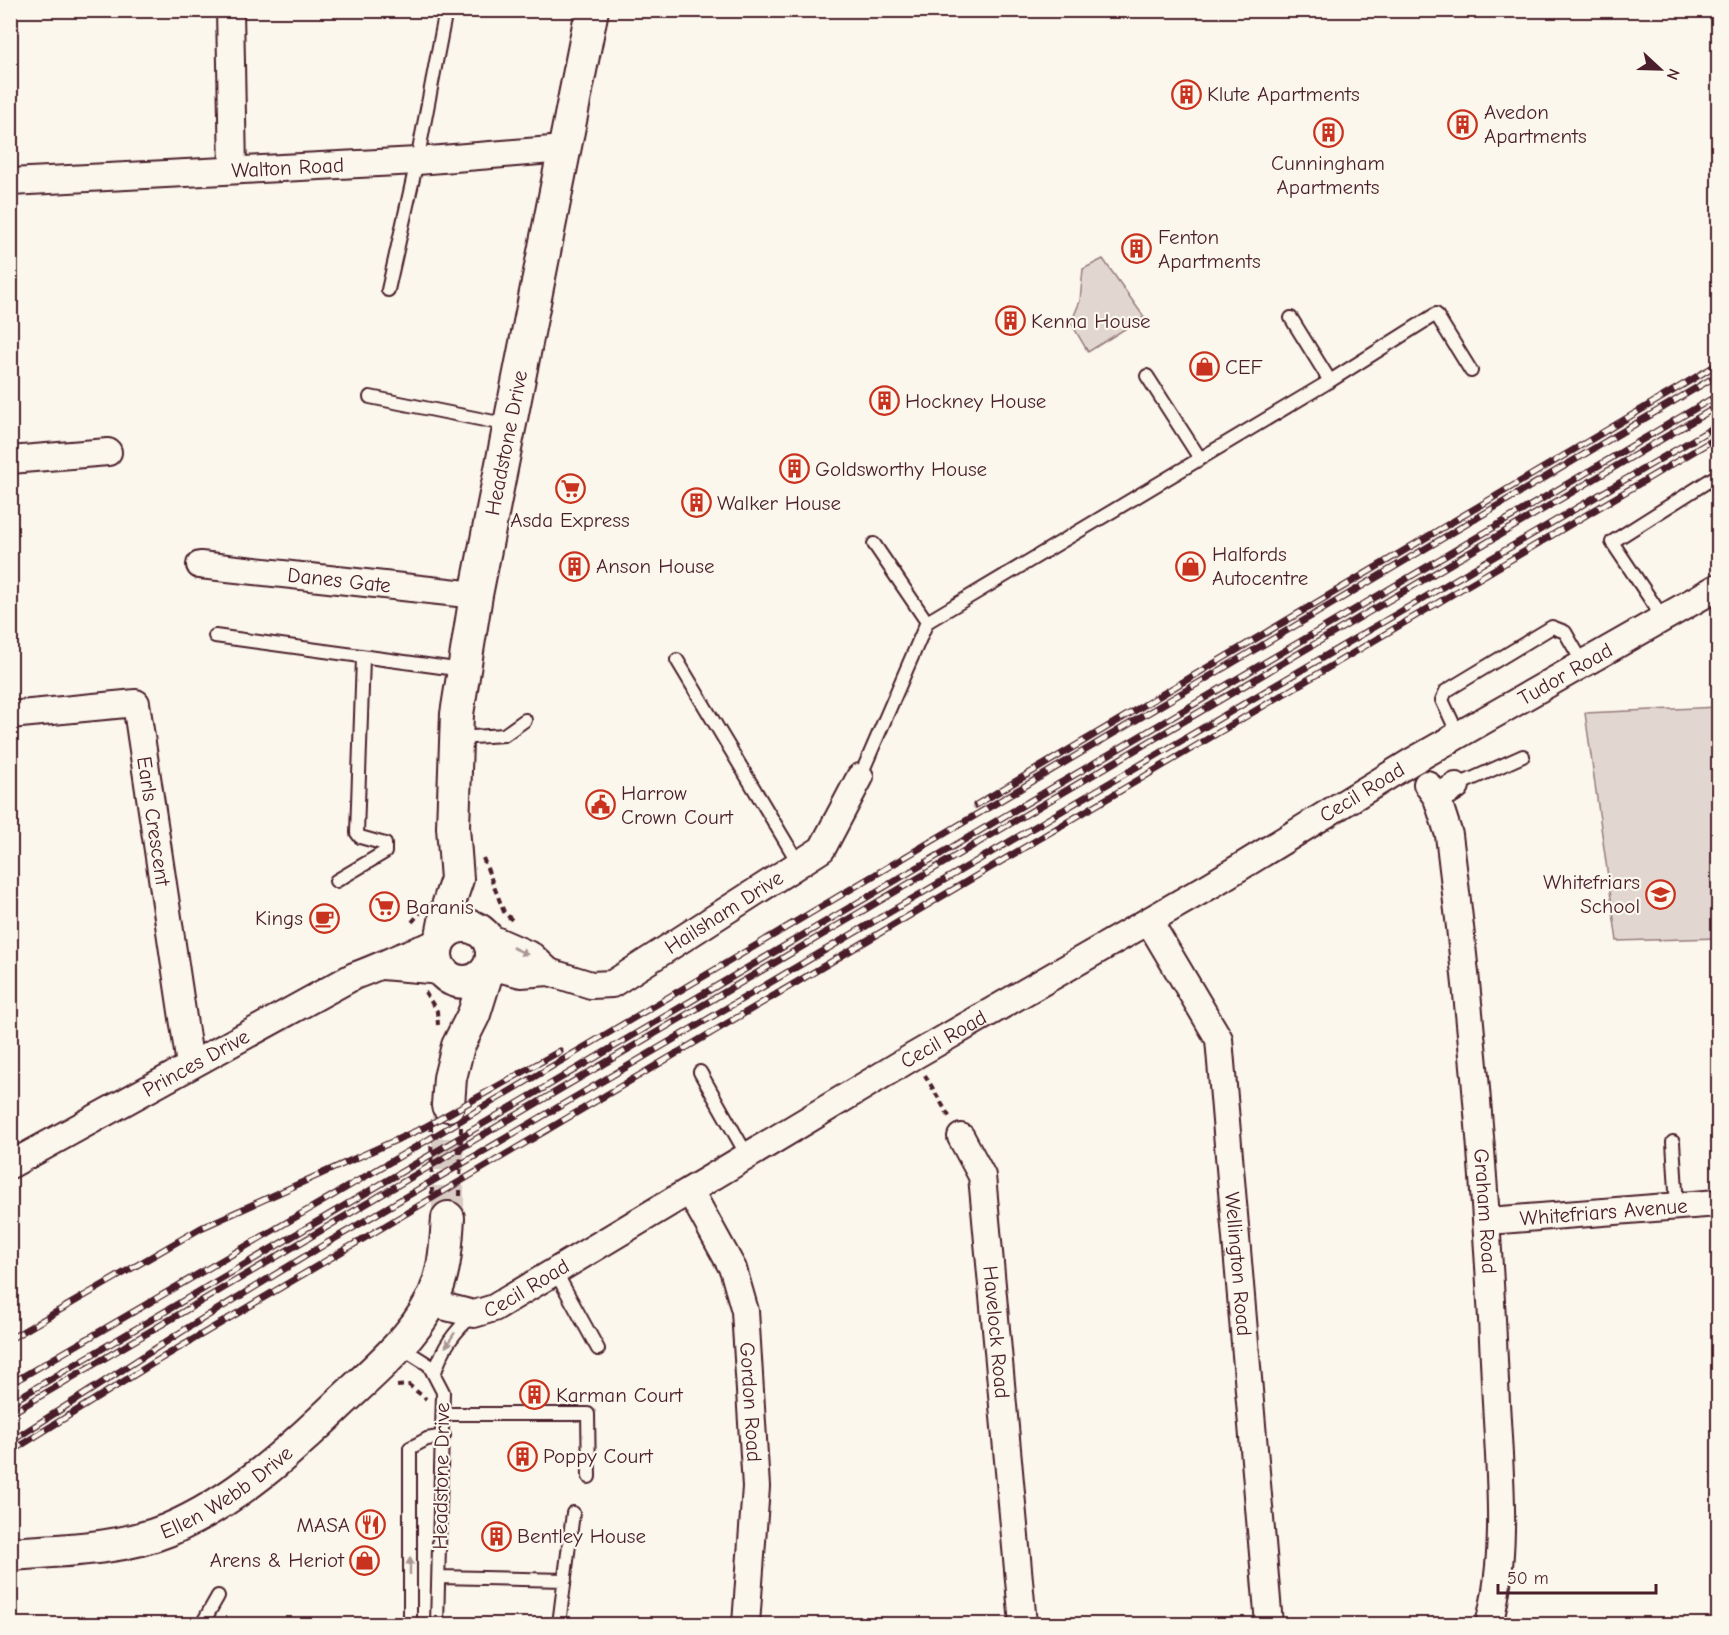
<svg xmlns="http://www.w3.org/2000/svg" width="1729" height="1635" font-family="'Comic Neue',sans-serif">
	<style>
		.green { fill: #e2d7d0; stroke: #967b7e; stroke-width: 1.5 }
		.lines { fill: none; stroke-linecap: round; stroke-linejoin: round }
		.tertiary-tunnel { stroke: #d8ccc5; stroke-width: 32; stroke-dasharray: 32 16; stroke-linecap: butt }
		.service-casing { stroke: #4a1f2b; stroke-width: 16 }
		.minor-casing { stroke: #4a1f2b; stroke-width: 30 }
		.tertiary-casing { stroke: #4a1f2b; stroke-width: 36 }
		.path { stroke: #4a1f2b; stroke-width: 4; stroke-dasharray: 6 4.5; stroke-linecap: butt }
		.service { stroke: #fbf7ec; stroke-width: 12 }
		.minor { stroke: #fbf7ec; stroke-width: 26 }
		.tertiary { stroke: #fbf7ec; stroke-width: 32 }
		.rail-casing { stroke: #4a1f2b; stroke-width: 7 }
		.rail { stroke: #fbf7ec; stroke-width: 4.5; stroke-dasharray: 14; stroke-linecap: butt }
		.oneway { fill: #ab9695 }
		.labels { text-anchor: middle; stroke-width: 4.5; stroke-linejoin: round; paint-order: stroke }
		.poi-label { font-size: 21px; fill: #4a1f2b; stroke: #fbf7ec; text-anchor: start }
		.street-label { font-size: 21px; fill: #4a1f2b; stroke: #fbf7ec }
	</style>
	<rect width="100%" height="100%" fill="#fbf7ec"/>
	<filter id="ink" filterUnits="userSpaceOnUse"><feTurbulence type="fractalNoise" baseFrequency=".0167" numOctaves="2"/><feDisplacementMap in="SourceGraphic" scale="12" xChannelSelector="R" yChannelSelector="G"/><feConvolveMatrix kernelMatrix="1 2 1 2 8 2 1 2 1" color-interpolation-filters="sRGB"/></filter>
	<g filter="url(#ink)">
		<!-- green -->
		<path class="green" d="M1103,259l41,58 -56,35 -17,-29 9,-22 3,-32z
			M1718,707v231l-101,3 -32,-228z"/>
		<g class="lines">
			<!-- tertiary-tunnel -->
			<path class="tertiary-tunnel" d="M448,1218v-113"/>
			<defs>
				<path id="service" d="M388,290l29,-129 29,-151
					M1291,318l39,63
					M1147,376l52,81
					M370,397l139,28
					M874,544l53,78
					M1663,618l-51,-76 106,-67
					M215,636l248,34
					M677,660l122,204
					M1459,736l-17,-36 4,-9 106,-64 13,5 19,33
					M457,738l47,-3 21,-15
					M860,777l67,-155 403,-241 106,-67 35,57
					M1456,786l67,-30
					M336,881l49,-29v-8l-25,-7 -3,-4 6,-175
					M700,1072l48,85
					M1673,1142l4,65
					M555,1271l43,78
					M399,1346l30,19 14,27 -6,232
					M435,1372c8,-25 19,-40 38,-57
					M444,1414h144l1,63
					M439,1577l126,3
					M202,1624l16,-28
					M410,1624v-176l17,-9 17,-3
					M559,1624l14,-111"/>
				<g id="minor">
					<path d="M230,10l3,160"/>
					<path id="s1" d="M10,182l407,-21 147,-12"/>
					<path d="M10,460l98,-8"/>
					<path id="s2" d="M200,565l276,30"/>
					<path id="s3" d="M10,715l126,-12 54,362"/>
					<path id="s4" d="M1427,784l10,14 12,37c23,181 38,364 46,546 3,80 15,165 -6,243"/>
					<path d="M1437,798l19,-12"/>
					<path id="s5" d="M1149,921l70,118 50,585"/>
					<path d="M486,936l46,20 17,16"/>
					<path d="M382,966l60,5"/>
					<path id="s6" d="M490,966l31,8 28,-2 42,13 21,-1 210,-135 38,-72"/>
					<path id="s7" d="M961,1137l21,39 41,448"/>
					<path id="s8" d="M10,1165l344,-189c29,-10 54,-25 83,-32"/>
					<path id="s9" d="M690,1191l43,78 12,42 11,176 -10,137"/>
					<path id="s10" d="M1488,1221l230,-18"/>
					<path id="s11" d="M430,1303l44,11 20,-6 420,-252 297,-171 200,-123 307,-175"/>
				</g>
				<g id="tertiary">
					<circle cx="464" cy="954" r="28"/>
					<path id="s12" d="M442,936l6,-30 9,-27 -4,-52 4,-113 19,-119 116,-585"/>
					<path d="M448,1105l2,-27 8,-32 16,-32 14,-45"/>
					<path id="s13" d="M10,1554c53,-4 109,-4 158,-24 68,-29 122,-79 175,-130 31,-29 68,-60 88,-98 14,-27 15,-55 17,-84"/>
				</g>
			</defs>
			<!-- service casing -->
			<use href="#service" class="service-casing"/>
			<!-- minor casing -->
			<use href="#minor" class="minor-casing"/>
			<!-- tertiary casing -->
			<use href="#tertiary" class="tertiary-casing"/>
			<!-- path -->
			<path class="path" d="M483,858l21,54 11,11
				M412,922l8,-9
				M425,992l12,19 1,14
				M925,1075l25,43
				M431,1125l1,74
				M460,1196l1,-71
				M397,1386l12,-1 17,14"/>
			<!-- service -->
			<use href="#service" class="service"/>
			<!-- minor -->
			<use href="#minor" class="minor"/>
			<!-- tertiary -->
			<use href="#tertiary" class="tertiary"/>
			<defs>
				<path id="rail" d="M976,805l742,-441
					M10,1339l191,-111 224,-101 135,-76
					M10,1384l416,-243 1292,-766
					M10,1403l1708,-1008
					M10,1414l1708,-1008
					M10,1442l179,-115 133,-81 1396,-821
					M10,1452l145,-90 1563,-925"/>
			</defs>
			<!-- rail casing -->
			<use href="#rail" class="rail-casing"/>
			<!-- rail -->
			<use href="#rail" class="rail"/>
		</g>
		<!-- one-way arrows -->
		<defs><path id="oneway-solid" d="M-6-.8H1V-3.2L6.5 0L1 3.2V.8H-6Z" transform="scale(1.5)"/></defs>
		<g class="oneway">
			<use href="#oneway-solid" transform="translate(520 951) rotate(25)"/>
			<use href="#oneway-solid" transform="translate(450 1340) rotate(123)"/>
			<use href="#oneway-solid" transform="translate(410 1566) rotate(-90)"/>
		</g>
	</g>
	<!-- icons -->
	<defs>
		<symbol id="building-ring" viewBox="-11 -11 22 22"><circle r="9.5" fill="#fbf7ec" stroke="#c8321e" stroke-width="1.5"/><path d="M-4-6H4V6H1V3H-1V6H-4ZM-2.5-4.3h1.7v1.8h-1.7ZM.8-4.3h1.7v1.8H.8ZM-2.5-1h1.7V.8h-1.7ZM.8-1h1.7V.8H.8Z" fill="#c8321e"/></symbol>
		<symbol id="shop-ring" viewBox="-11 -11 22 22"><circle r="9.5" fill="#fbf7ec" stroke="#c8321e" stroke-width="1.5"/><path d="M-5-2.5h2.3a2.7 3.5 0 0 1 5.4 0H5L5.5 6h-11ZM-1.5-2.5h3a1.5 2.3 0 0 0-3 0Z" fill="#c8321e"/></symbol>
		<symbol id="supermarket-ring" viewBox="-11 -11 22 22"><circle r="9.5" fill="#fbf7ec" stroke="#c8321e" stroke-width="1.5"/><path d="M-6-5.5h2.5l.6 2H6L4.5 2H-2.5L-4.4-4H-6ZM-1.5 3.2a1.3 1.3 0 1 0 .1 0ZM3 3.2a1.3 1.3 0 1 0 .1 0Z" fill="#c8321e"/></symbol>
		<symbol id="civic-ring" viewBox="-11 -11 22 22"><circle r="9.5" fill="#fbf7ec" stroke="#c8321e" stroke-width="1.5"/><path d="M-.6-6.5H3V-4.5H.6V-3L4-1V1h2V6H-6V1h2V-1L-.6-3ZM-1.2 2.5V6h2.4V2.5Z" fill="#c8321e"/></symbol>
		<symbol id="school-ring" viewBox="-11 -11 22 22"><circle r="9.5" fill="#fbf7ec" stroke="#c8321e" stroke-width="1.5"/><path d="M0-5L7-2L0 1L-7-2ZM-4 1L0 2.5L4 1V4Q0 6-4 4Z" fill="#c8321e"/></symbol>
		<symbol id="cafe-ring" viewBox="-11 -11 22 22"><circle r="9.5" fill="#fbf7ec" stroke="#c8321e" stroke-width="1.5"/><path d="M-5.5-4.5H6V0H3Q3 3.5 0 3.5H-2.5Q-5.5 3.5-5.5 0ZM3-3.2v2h1.7v-2ZM-6 4.5H4V6H-6Z" fill="#c8321e"/></symbol>
		<symbol id="restaurant-ring" viewBox="-11 -11 22 22"><circle r="9.5" fill="#fbf7ec" stroke="#c8321e" stroke-width="1.5"/><path d="M-5-6h1v4h1v-4h1v4h1v-4h1v5L-1.5 .5V6h-2V.5L-5-1ZM5-6V6H3V1.5H1.5Q1.5-4 5-6Z" fill="#c8321e"/></symbol>
	</defs>
	<g fill-rule="evenodd">
		<use href="#building-ring" x="1170" y="78" width="33" height="33"/>
		<use href="#building-ring" x="1446" y="108" width="33" height="33"/>
		<use href="#building-ring" x="1312" y="116" width="33" height="33"/>
		<use href="#building-ring" x="1120" y="232" width="33" height="33"/>
		<use href="#building-ring" x="994" y="304" width="33" height="33"/>
		<use href="#shop-ring" x="1188" y="350" width="33" height="33"/>
		<use href="#building-ring" x="868" y="384" width="33" height="33"/>
		<use href="#building-ring" x="778" y="452" width="33" height="33"/>
		<use href="#supermarket-ring" x="554" y="472" width="33" height="33"/>
		<use href="#building-ring" x="680" y="486" width="33" height="33"/>
		<use href="#building-ring" x="558" y="550" width="33" height="33"/>
		<use href="#shop-ring" x="1174" y="550" width="33" height="33"/>
		<use href="#civic-ring" x="584" y="788" width="33" height="33"/>
		<use href="#school-ring" x="1644" y="878" width="33" height="33"/>
		<use href="#supermarket-ring" x="368" y="890" width="33" height="33"/>
		<use href="#cafe-ring" x="308" y="902" width="33" height="33"/>
		<use href="#building-ring" x="518" y="1378" width="33" height="33"/>
		<use href="#building-ring" x="506" y="1440" width="33" height="33"/>
		<use href="#restaurant-ring" x="354" y="1508" width="33" height="33"/>
		<use href="#building-ring" x="480" y="1520" width="33" height="33"/>
		<use href="#shop-ring" x="348" y="1544" width="33" height="33"/>
	</g>
	<g class="labels">
		<!-- poi labels -->
		<g class="poi-label">
			<text x="1207" y="101">Klute Apartments</text>
			<text x="1484" y="119">Avedon<tspan x="1484" dy="24">Apartments</tspan></text>
			<text x="1328" y="170" text-anchor="middle">Cunningham<tspan x="1328" dy="24">Apartments</tspan></text>
			<text x="1158" y="244">Fenton<tspan x="1158" dy="24">Apartments</tspan></text>
			<text x="1031" y="328">Kenna House</text>
			<text x="1225" y="374">CEF</text>
			<text x="905" y="408">Hockney House</text>
			<text x="815" y="476">Goldsworthy House</text>
			<text x="717" y="510">Walker House</text>
			<text x="570" y="527" text-anchor="middle">Asda Express</text>
			<text x="1212" y="561">Halfords<tspan x="1212" dy="24">Autocentre</tspan></text>
			<text x="596" y="573">Anson House</text>
			<text x="621" y="800">Harrow<tspan x="621" dy="24">Crown Court</tspan></text>
			<text x="1640" y="889" text-anchor="end">Whitefriars<tspan x="1640" dy="24">School</tspan></text>
			<text x="406" y="914">Baranis</text>
			<text x="303" y="925" text-anchor="end">Kings</text>
			<text x="556" y="1402">Karman Court</text>
			<text x="543" y="1463">Poppy Court</text>
			<text x="350" y="1532" text-anchor="end">MASA</text>
			<text x="517" y="1543">Bentley House</text>
			<text x="344" y="1567" text-anchor="end">Arens &amp; Heriot</text>
		</g>
		<!-- street labels -->
		<g class="street-label">
			<text dy="7" stroke="none"><textPath href="#s1" startOffset="278">Walton Road</textPath></text>
			<text dy="7" stroke="none"><textPath href="#s12" startOffset="500">Headstone Drive</textPath></text>
			<text dy="7" stroke="none"><textPath href="#s2" startOffset="140">Danes Gate</textPath></text>
			<text dy="7" stroke="none"><textPath href="#s11" startOffset="1311">Tudor Road</textPath></text>
			<text dy="7" stroke="none"><textPath href="#s11" startOffset="1076">Cecil Road</textPath></text>
			<text dy="7" stroke="none"><textPath href="#s3" startOffset="246">Earls Crescent</textPath></text>
			<text dy="7" stroke="none"><textPath href="#s6" startOffset="258">Hailsham Drive</textPath></text>
			<text dy="7" stroke="none"><textPath href="#s11" startOffset="590">Cecil Road</textPath></text>
			<text dy="7" stroke="none"><textPath href="#s8" startOffset="212">Princes Drive</textPath></text>
			<text dy="7" stroke="none"><textPath href="#s4" startOffset="434">Graham Road</textPath></text>
			<text dy="7" stroke="none"><textPath href="#s10" startOffset="116">Whitefriars Avenue</textPath></text>
			<text dy="7" stroke="none"><textPath href="#s5" startOffset="363">Wellington Road</textPath></text>
			<text dy="7" stroke="none"><textPath href="#s11" startOffset="104">Cecil Road</textPath></text>
			<text dy="7" stroke="none"><textPath href="#s7" startOffset="201">Havelock Road</textPath></text>
			<text dy="7" stroke="none"><textPath href="#s9" startOffset="224">Gordon Road</textPath></text>
			<text transform="translate(441 1476) rotate(-89)" y="7">Headstone Drive</text>
			<text dy="7" stroke="none"><textPath href="#s13" startOffset="230">Ellen Webb Drive</textPath></text>
		</g>
	</g>
	<!-- margin -->
	<rect width="1729" height="1635" fill="none" stroke="#fbf7ec" stroke-width="36"/>
	<rect x="18" y="18" width="1693" height="1599" fill="none" stroke="#4a1f2b" stroke-width="2" filter="url(#ink)"/>
	<!-- north arrow -->
	<g transform="translate(1660 69) rotate(112)" stroke="#fbf7ec" stroke-width="4.5" paint-order="stroke">
	<path d="M0-4.5L10 22L0 15L-10 22Z" fill="#4a1f2b"/>
	<text y="-9" font-size="16" font-weight="bold" text-anchor="middle" fill="#4a1f2b">N</text>
	</g>
	<!-- scale -->
	<path d="M1498 1584v9h158v-9" fill="none" stroke="#4a1f2b" stroke-width="3"/>
	<text x="1507" y="1584" font-size="18" fill="#4a1f2b" stroke="#fbf7ec" stroke-width="4.5" paint-order="stroke">50 m</text>
</svg>
